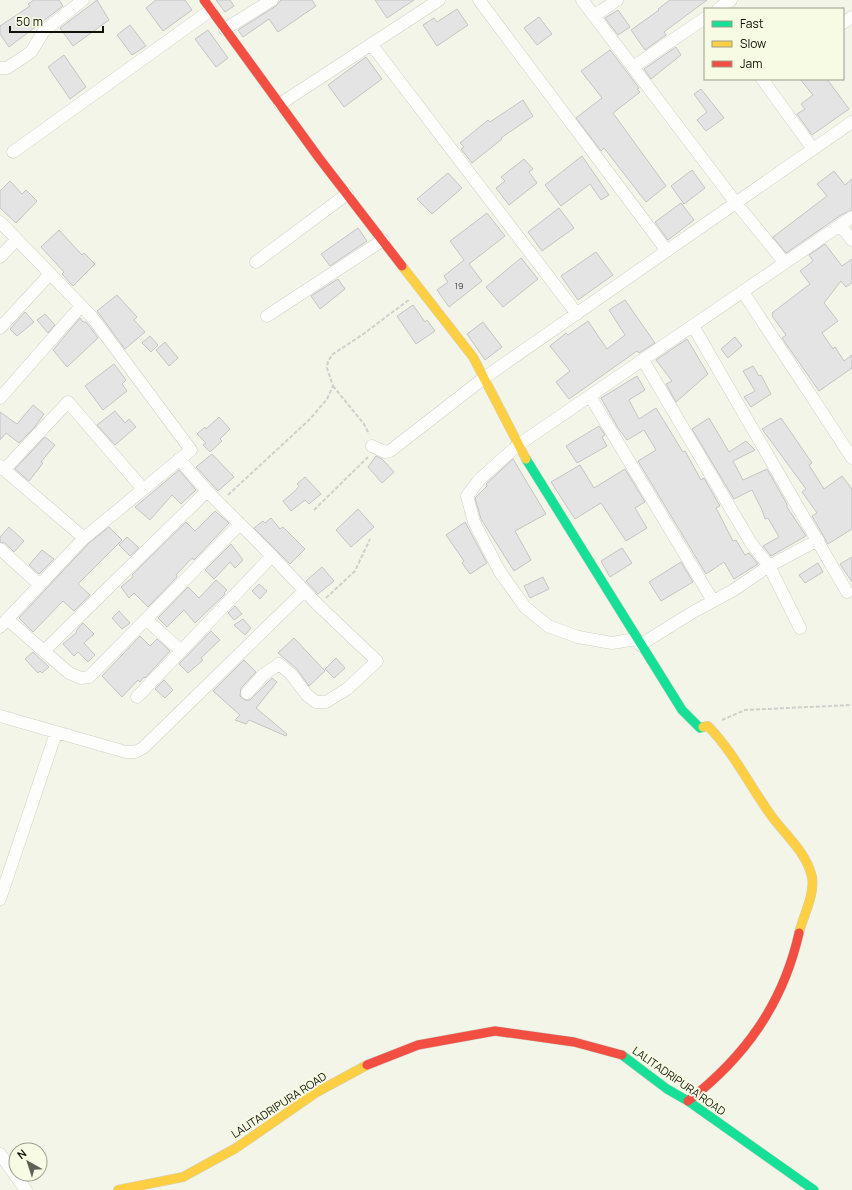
<svg xmlns="http://www.w3.org/2000/svg" width="852" height="1190" font-family="Manrope,sans-serif">
	<style>
		.building { fill: #e4e4e5; stroke: #c4c4c3 }
		.lines { fill: none; stroke-linecap: round; stroke-linejoin: round }
		.street-casing { stroke: #cfd0c6; stroke-width: 13 }
		.fast-casing { stroke: #cfd0c6; stroke-width: 10 }
		.slow-casing { stroke: #cfd0c6; stroke-width: 10 }
		.jam-casing { stroke: #cfd0c6; stroke-width: 10 }
		.path { stroke: #cfd0cc; stroke-width: 2; stroke-dasharray: 4 2; stroke-linecap: butt }
		.street { stroke: #fdfefc; stroke-width: 12 }
		.fast { stroke: #16e098; stroke-width: 9 }
		.slow { stroke: #ffcf43; stroke-width: 9 }
		.jam { stroke: #f24e42; stroke-width: 9 }
		.labels { text-anchor: middle; stroke-width: 4; stroke-linejoin: round; paint-order: stroke }
		.number-label { font-size: 9px; fill: #454640 }
		.street-label { font-size: 11px; fill: #101109; stroke: #f7fbe3 }
	</style>
	<rect width="100%" height="100%" fill="#f4f5e9"/>
	<!-- building -->
	<path class="building" d="M34,0h25l4,6 -54,41 -9,-13v-8l30,-20 -2,-2z
		M97,0l12,20 -36,26 -13,-18z
		M156,0h29l7,10 -29,21 -17,-23z
		M216,0h14l4,6 -9,6z
		M281,0h31l4,6 -38,26 -9,-13 -26,18 -5,-7 38,-24z
		M375,0h39l-27,18z
		M670,0h37l-43,32 2,3 -21,15 -14,-20 28,-20 -1,-1z
		M457,9l11,16 -31,21 -14,-21 11,-7 3,4z
		M618,10l12,17 -12,8 -13,-17z
		M539,17l13,17 -15,11 -13,-17z
		M130,25l16,21 -14,9 -15,-20z
		M208,30l20,28 -12,9 -21,-28z
		M676,47l5,8 -30,24 -7,-10z
		M610,50l29,38 -2,1 3,3 -27,21 53,73 -20,16 -42,-54 -3,3 -25,-33 26,-20 -21,-27z
		M64,55l22,32 -16,12 -22,-32z
		M366,57l16,22 -38,28 -16,-22z
		M800,79h27l22,30 -37,26 -15,-21 8,-5 -4,-5 12,-9z
		M701,89l23,29 -18,13 -9,-11 10,-8 -13,-18z
		M523,100l10,16 -32,22 1,1 -30,24 -11,-14 3,-2 -4,-4 28,-23 2,2z
		M582,156l27,39 -8,5 -11,-16 -29,22 -16,-21z
		M524,159l9,10 -4,3 8,11 -28,22 -13,-17 9,-7 -4,-4z
		M692,170l13,18 -21,16 -13,-18z
		M834,171l11,14 7,-6v31l-11,5 -55,38 -13,-16 54,-41 -10,-12z
		M448,173l14,15 -30,26 -15,-15z
		M10,181l12,13 4,-4 11,11 -21,22 -16,-15v-17z
		M681,203l13,17 -26,20 -13,-18z
		M559,208l15,20 -32,23 -14,-19z
		M487,213l18,23 -36,28 13,17 -33,26 -12,-17 11,-8 -4,-6 20,-16 -14,-19z
		M358,228l9,13 -37,25 -9,-12z
		M59,230l23,25 2,-2 11,11 -22,22 -11,-12 2,-2 -23,-25z
		M825,244l17,22 10,-7v24l-6,4 -5,-6 -17,22 14,18 -16,12 11,16 2,-2 9,14 8,-6v13l-33,23 -37,-53 4,-3 -14,-19 1,-1 -1,-2 38,-29 -10,-13 13,-10 -4,-6z
		M596,252l17,23 -35,25 -17,-24z
		M521,258l17,21 -35,28 -17,-20z
		M338,279l7,10 -25,20 -9,-13z
		M117,295l20,22 -3,3 11,12 -20,17 -28,-38z
		M625,300l30,43 -16,10 -2,-2 -68,48 -13,-17 14,-11 -20,-25 16,-13 2,2 20,-14 19,28 18,-14 -16,-25z
		M413,305l12,17 2,-2 8,11 -19,13 -19,-28z
		M25,312l9,10 -17,14 -7,-7z
		M45,314l10,11 -7,8 -11,-13z
		M80,318l3,4h3l12,16 -31,29 -14,-17z
		M483,322l19,25 -17,13 -18,-26z
		M150,336l8,9 -7,7 -9,-9z
		M735,337l7,9 -14,12 -7,-9z
		M687,339l21,35 -32,28 -10,-18 6,-3 -16,-21z
		M165,342l13,16 -9,8 -13,-16z
		M114,364l12,16 -4,4 5,7 -24,19 -18,-24z
		M753,366l6,10 2,-1 10,19 -20,13 -7,-10 11,-6 -12,-20z
		M637,376l8,14 -16,10 10,19 17,-11 27,44 2,-1 16,29 3,-2 16,28 -4,2 17,33 3,-1 9,15 4,-2 9,11 -24,15 -10,-17 -18,12 -68,-113 18,-11 -12,-20 -17,10 -9,-12 -17,-30z
		M33,405l11,9 -10,14 -15,15 -13,-10 -6,7v-28l17,12z
		M115,411l10,12 4,-4 7,8 -21,18 -18,-20z
		M219,417l11,12 -10,10 2,2 -12,11 -7,-7 3,-2 -9,-9 8,-7 1,2z
		M709,418l20,34 17,-11 9,9 -22,11 10,19 24,-11 20,35v3l19,29 -35,20 -8,-10 16,-9 -11,-19 -3,1 -3,-9 -10,-20 -18,9 -42,-70z
		M781,418l31,45 -3,2 15,24 18,-13 10,13v40l-24,15 -16,-28 5,-3 -15,-21 4,-3 -44,-60z
		M599,426l6,9 -3,2 5,9 -30,17 -11,-17z
		M45,437l10,8 -14,17 2,1 -14,18 -14,-12z
		M212,454l22,23 -16,14 -22,-24z
		M376,456l6,3 12,13 -12,11 -14,-16z
		M513,459l33,55 -31,17 16,29 -17,11 -33,-52 -6,-21 12,-12 -1,-2z
		M580,465l14,23 31,-19 20,33 -10,6 12,20 -21,13 -25,-38 -26,16 -24,-37z
		M179,470l17,20 -15,14 -9,-9 -22,25 -15,-13z
		M305,477l16,17 -12,10 -4,-4 -14,11 -8,-10 13,-11 3,-4 -2,-2z
		M358,509l16,18 -23,20 -15,-17z
		M215,511l14,12 -35,37 -2,-2 -16,17 1,2 -29,30 -14,-14 -5,5 -8,-11 12,-10 -1,-2 54,-53 9,9z
		M271,518l9,11 3,-2 22,22 -15,15 -36,-36 9,-7 2,2z
		M465,522l22,41 -17,11 -8,-11 2,-2 -18,-26z
		M9,527l15,14 -10,11 -9,-9 -5,-1v-5z
		M109,527l13,13 -44,44 12,11 -16,16 -11,-10 -30,31 -14,-14 70,-75z
		M127,537l12,11 -9,8 -11,-11z
		M231,544l12,16 -8,8 -5,-6 -16,17 -9,-9z
		M622,548l10,15 -22,14 -9,-16z
		M42,550l12,9 -15,15 -10,-9z
		M852,557v25l-12,-18z
		M681,562l12,20 -32,19 -12,-19z
		M818,563l5,9 -18,11 -6,-8z
		M322,567l12,14 -16,13 -12,-13z
		M543,577l6,12 -19,9 -6,-12z
		M216,580l11,10 -3,3 1,1 -30,29 -11,-13 -17,17 -9,-9 30,-31 11,11z
		M259,584l8,7 -7,8 -8,-8z
		M235,606l7,8 -8,6 -6,-7z
		M119,611l11,12 -8,6 -10,-11z
		M243,619l8,9 -6,7 -11,-10z
		M83,623l11,11 -10,9 11,12 -7,7 -10,-10 -4,4 -11,-12 14,-12 -1,-1z
		M211,631l9,9 -19,18 2,2 -15,13 -9,-9z
		M140,636l10,10 7,-7 13,12 -25,27 -1,-1 -4,5 -2,-2 -16,17 -20,-21z
		M294,638l31,33 -16,15 -13,-18 -18,-15z
		M33,652l16,15 -7,6 -2,-2 -2,2 -13,-14z
		M336,658l9,10 -11,10 -9,-9z
		M244,660l12,12 -15,16 -1,8 5,4h5l22,-22 5,4 -21,26 31,26 -1,2 -37,-16 -3,4 -11,-4 5,-5 -27,-24z
		M164,680l9,10 -8,8 -10,-9z"/>
	<g class="lines">
		<defs>
			<path id="street" d="M479,0l188,251
				M582,0l154,203 49,60
				M718,9l13,-9
				M594,16l23,-16
				M843,23l9,-6
				M225,29l47,-29
				M371,44l206,270
				M633,67l72,-49
				M0,68h7l24,-16 13,-21 39,-31
				M762,79l51,70
				M280,104l159,-104
				M13,152l198,-142
				M0,222l92,95 99,133 -107,88 -84,89
				M840,225l12,15
				M0,257l17,-18
				M256,262l91,-68
				M743,292l109,166
				M267,316l116,-76
				M693,326l154,266
				M0,328l50,-54
				M643,360l108,183 18,23 31,62
				M590,396l123,205
				M0,398l81,-92
				M372,446l13,6 5,-1 94,-73 368,-256
				M179,459l28,32 65,65 46,49 59,56 -30,28 -21,13h-10l-9,-7 -16,-21 -12,-10 -16,11 -16,18
				M0,466l84,72
				M4,470l64,-68 75,87
				M0,549l40,36
				M7,619l62,54 12,5 8,-1 151,-153
				M146,619l35,32
				M636,639l-24,4 -34,-6 -30,-11 -23,-19 -25,-35 -26,-50 -7,-26 13,-17 38,-34 334,-228
				M640,645l53,-33 39,-21 37,-25 49,-26
				M44,651l163,-160
				M137,697l135,-141
				M0,716l126,36h9l8,-4 161,-157
				M0,899l56,-166
				M0,1154l26,36"/>
			<path id="fast" d="M526,459l156,251 18,18 3,-1
				M622,1055l45,34 21,12 126,89"/>
			<path id="slow" d="M402,266l71,91 53,102
				M703,727l5,-1c25,26 41,58 62,88 14,20 36,37 42,63 3,18 -9,39 -13,56
				M118,1190l65,-13 53,-29 81,-56 50,-27"/>
			<path id="jam" d="M204,0l115,158 83,108
				M367,1065l51,-20 77,-14 79,11 48,13
				M688,1101c57,-44 95,-97 111,-168"/>
		</defs>
		<!-- street casing -->
		<use href="#street" class="street-casing"/>
		<!-- fast casing -->
		<use href="#fast" class="fast-casing"/>
		<!-- slow casing -->
		<use href="#slow" class="slow-casing"/>
		<!-- jam casing -->
		<use href="#jam" class="jam-casing"/>
		<!-- path -->
		<path class="path" d="M333,386l31,38 5,10
			M228,495l82,-76 17,-20 6,-13 -6,-18 1,-7 5,-7 29,-19 48,-36
			M314,510l54,-53
			M326,598l29,-27 15,-32
			M722,720l23,-10 107,-5"/>
		<!-- street -->
		<use href="#street" class="street"/>
		<!-- fast -->
		<use href="#fast" class="fast"/>
		<!-- slow -->
		<use href="#slow" class="slow"/>
		<!-- jam -->
		<use href="#jam" class="jam"/>
	</g>
	<g class="labels">
		<!-- number labels -->
		<g class="number-label">
			<text x="459" y="289">19</text>
		</g>
		<!-- street labels -->
		<g class="street-label">
			<text transform="translate(679 1081) rotate(35)" y="4">LALITADRIPURA ROAD</text>
			<text transform="translate(279 1105) rotate(-33)" y="4">LALITADRIPURA ROAD</text>
		</g>
	</g>
	<!-- legend -->
	<rect x="704" y="8" width="140" height="72" fill="#f7fbe3" stroke="#9b9d8c"/>
	<rect x="712" y="21" width="20" height="6" fill="#16e098" stroke="#9b9d8c"/>
	<text x="740" y="28" font-size="12" fill="#101109">Fast</text>
	<rect x="712" y="41" width="20" height="6" fill="#ffcf43" stroke="#9b9d8c"/>
	<text x="740" y="48" font-size="12" fill="#101109">Slow</text>
	<rect x="712" y="61" width="20" height="6" fill="#f24e42" stroke="#9b9d8c"/>
	<text x="740" y="68" font-size="12" fill="#101109">Jam</text>
	<!-- north arrow -->
	<g transform="translate(28 1162) rotate(321)"><circle r="19" fill="#f7fbe3" stroke="#9b9d8c"/>
	<path d="M0-3L7 15L0 10L-7 15Z" fill="#606157"/>
	<text y="-6" font-size="11" font-weight="bold" text-anchor="middle" fill="#101109">N</text>
	</g>
	<!-- scale -->
	<path d="M10 26v6h93v-6" fill="none" stroke="#101109" stroke-width="2"/>
	<text x="16" y="26" font-size="12" fill="#101109" stroke="#f7fbe3" stroke-width="3" paint-order="stroke">50 m</text>
</svg>
